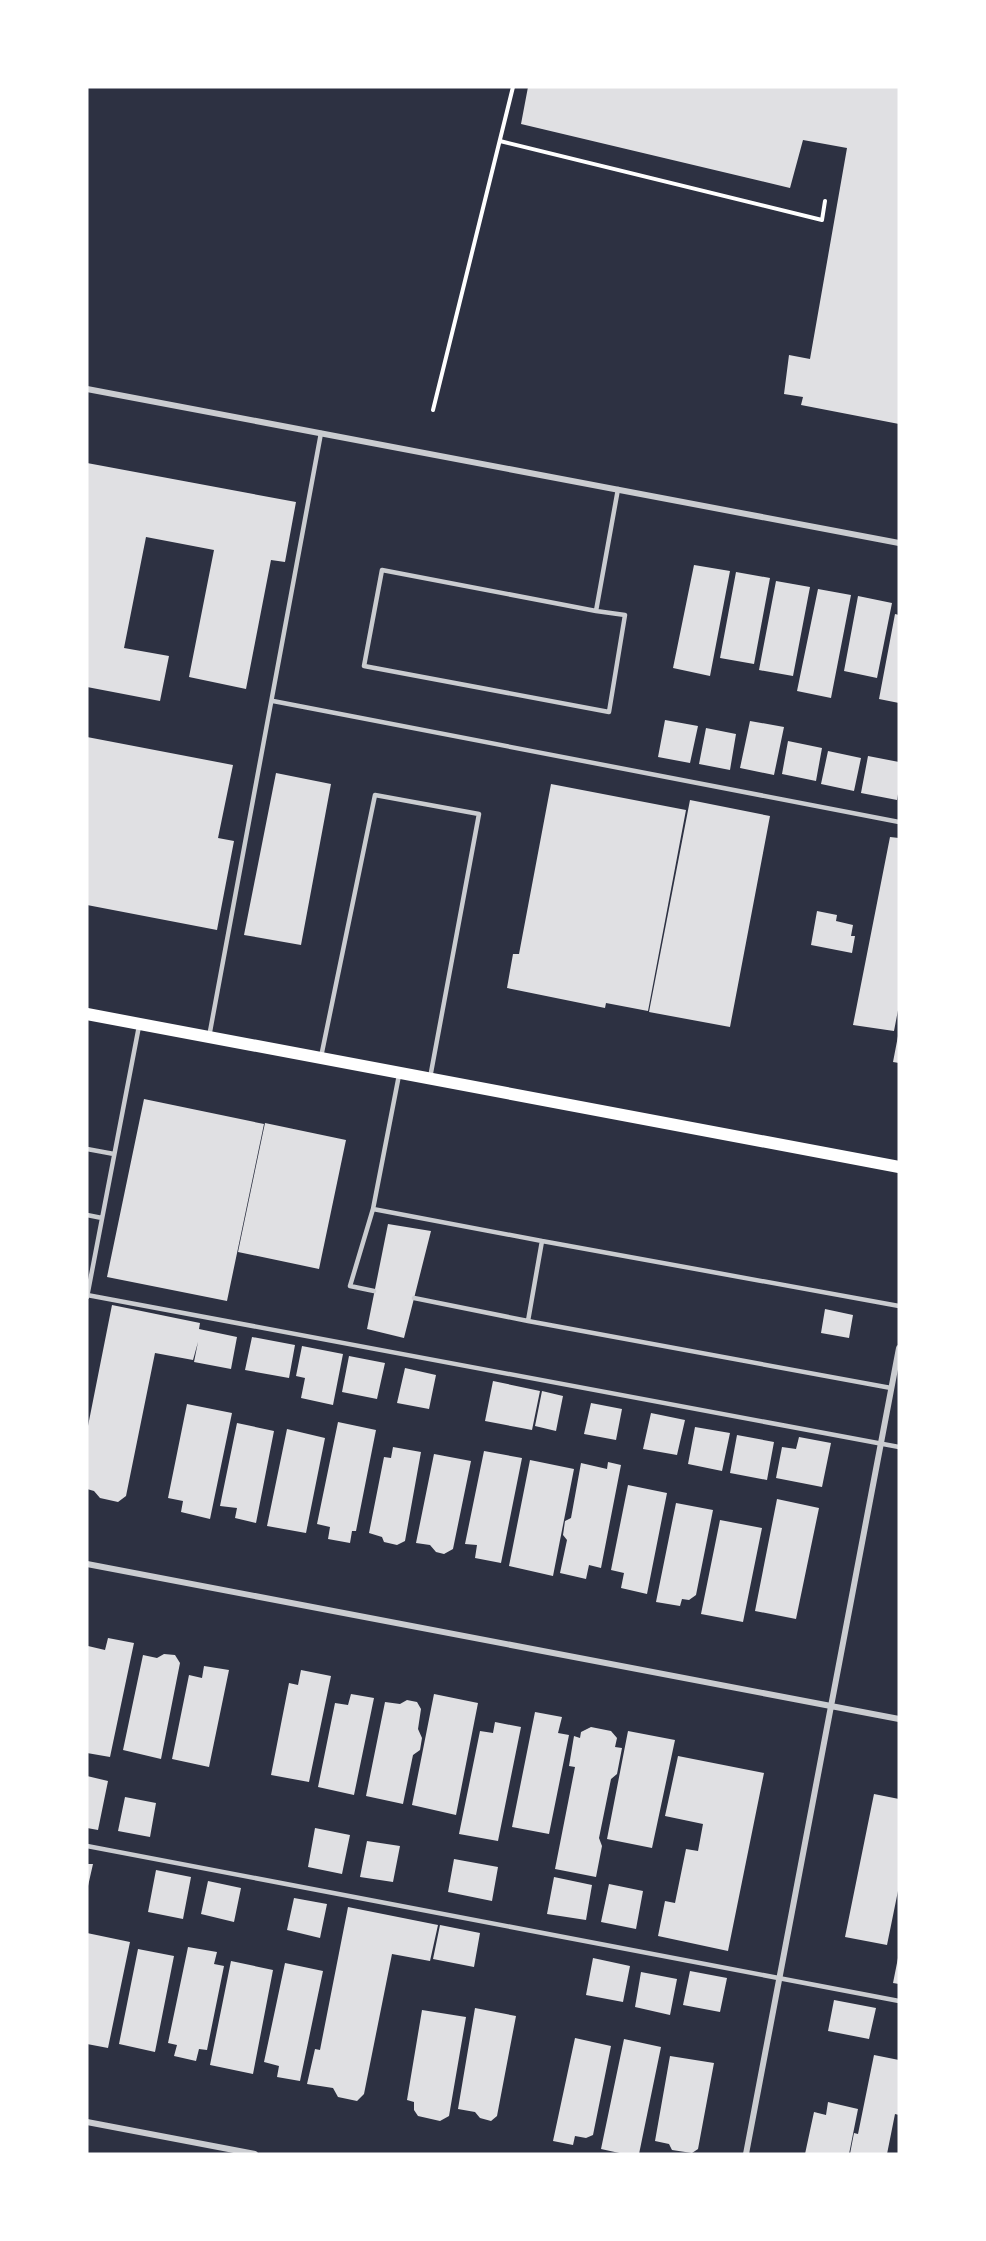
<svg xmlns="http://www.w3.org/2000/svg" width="986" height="2241" font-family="'Exo 2',sans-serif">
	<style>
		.building { fill: #e0e0e3 }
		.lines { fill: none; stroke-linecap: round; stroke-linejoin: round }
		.path { stroke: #fff; stroke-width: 4 }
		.service { stroke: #caccd0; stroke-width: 4.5 }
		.minor { stroke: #caccd0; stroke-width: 6 }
		.secondary { stroke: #fff; stroke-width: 12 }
	</style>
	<rect width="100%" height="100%" fill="#2d3142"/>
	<!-- building -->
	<path class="building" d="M528,87h371v337l-98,-19 2,-8 -19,-3 5,-39 21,4 37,-211 -44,-8 -13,48 -269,-64z
		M87,463l209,39 -11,60 -14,-2 -25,129 -57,-12 25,-127 -68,-13 -22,111 45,8 -9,45 -73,-14z
		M694,565l36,6 -20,105 -37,-8z
		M736,572l34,6 -16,86 -34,-6z
		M776,581l34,6 -17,89 -34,-6z
		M818,589l33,6 -20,103 -34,-7z
		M858,596l34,7 -15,75 -33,-7z
		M895,614l4,1v88l-20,-4z
		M665,720l33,6 -8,37 -32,-6z
		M750,721l34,6 -10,48 -34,-7z
		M706,728l30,6 -6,36 -31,-6z
		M87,737l146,28 -15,73 16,3 -17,89 -130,-25z
		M788,741l34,7 -6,33 -34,-7z
		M828,751l33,7 -7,33 -33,-7z
		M868,756l31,6v26l-2,12 -36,-7z
		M276,773l55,11 -30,161 -57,-10z
		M551,784l135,26 -38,201 -42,-8 -1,5 -98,-20 6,-34h6z
		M690,800l80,16 -40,211 -81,-15z
		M890,837l9,1v167l-5,26 -41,-6z
		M817,911l20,4 -1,6 17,4 -2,11h4l-3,17 -41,-8z
		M898,1036h1v27l-6,-1z
		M144,1099l120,25 -37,177 -120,-24z
		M265,1123l81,17 -27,129 -81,-17z
		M388,1224l43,7 -27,107 -37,-9z
		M112,1305l88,18 -1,6 38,8 -6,32 -37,-7 4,-20 -5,18 -38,-7 -29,143 -8,6 -18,-4 -6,-7 -7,-2v-58z
		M825,1309l28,6 -4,23 -28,-5z
		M252,1337l43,8 -6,33 -44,-8z
		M302,1346l41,8 -10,51 -32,-7 4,-20 -9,-2z
		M349,1356l36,7 -8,36 -35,-7z
		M405,1368l31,7 -7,34 -32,-6z
		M493,1381l47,10 -8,39 -47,-9z
		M542,1391l21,5 -7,35 -21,-5z
		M591,1403l31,6 -6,31 -32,-6z
		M187,1404l45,9 -22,106 -29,-7 2,-11 -15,-3z
		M651,1413l34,7 -8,35 -34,-6z
		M338,1422l38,8 -20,101h-4l-2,12 -22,-4 2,-12 -13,-3z
		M237,1423l37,8 -18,92 -21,-5 2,-10 -17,-2z
		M695,1427l35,6 -8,38 -34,-7z
		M287,1429l38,9 -19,95 -39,-7z
		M737,1435l37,7 -7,38 -37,-7z
		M799,1437l32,6 -9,44 -46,-9 6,-31 14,2z
		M393,1447l28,5 -16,89 -8,4 -13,-3 -2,-5 -13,-4 15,-76 7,1z
		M484,1451l38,7 -21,105 -26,-5 2,-13 -12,-1z
		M434,1454l37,7 -18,88 -9,5 -8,-2 -6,-7 -14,-2z
		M530,1460l44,9 -21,107 -44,-10z
		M608,1462l13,3 -20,103 -12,-3 -3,14 -26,-6 7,-33 -4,-5 2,-14 6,-3 10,-55 26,6z
		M628,1485l39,8 -20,101 -26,-6 3,-15 -13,-3z
		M777,1499l42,9 -23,111 -41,-8z
		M676,1503l37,7 -17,85 -7,5 -7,-1 -2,7 -24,-4z
		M720,1520l42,8 -19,94 -42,-8z
		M108,1638l26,5 -24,114 -23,-4v-101l1,-6 17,4z
		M164,1654l11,1 5,8 -19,96 -38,-9 20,-95 14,3z
		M204,1666l25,4 -20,97 -37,-8 17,-84 13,3z
		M301,1670l30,6 -22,106 -38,-7 18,-92 9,2z
		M351,1694l23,4 -20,97 -36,-8 17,-84 13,2z
		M434,1694l44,9 -22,112 -44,-10z
		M407,1700l10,2 4,7 -3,20 4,9 -2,12 -7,5 -10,49 -37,-8 19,-94 15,2z
		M535,1712l27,5 -4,16 11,2 -20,99 -37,-7z
		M495,1722l26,5 -23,114 -39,-7 21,-103 13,2z
		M591,1727l20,4 6,7 -2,9 7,1 -5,26 -6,5 -12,59 3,8 -6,31 -41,-8 20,-102 -6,-1 5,-30 6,2 1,-6z
		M628,1731l47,9 -23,108 -45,-9z
		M678,1756l86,17 -36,178 -70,-15 7,-35 10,2 11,-54 12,2 5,-27 -38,-8z
		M87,1776l21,5 -10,49 -11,-2z
		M874,1794l25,5v87l-12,59 -42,-8z
		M125,1797l31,6 -6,34 -32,-6z
		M315,1828l35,7 -8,39 -34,-7z
		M367,1841l33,5 -7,36 -33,-5z
		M454,1859l44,8 -6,34 -44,-9z
		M87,1864h6l-5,22h-1z
		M156,1870l35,7 -8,42 -35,-7z
		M554,1877l38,8 -6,35 -39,-6z
		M208,1881l33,7 -7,34 -33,-8z
		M609,1884l34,7 -7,38 -35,-7z
		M294,1898l33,6 -7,34 -33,-8z
		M348,1907l90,18 -8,36 -38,-7 -28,140 -7,7 -19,-4 -5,-9 -26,-4 8,-35 5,1z
		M440,1925l40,8 -6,34 -41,-8z
		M87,1933l43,9 -22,106 -21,-4z
		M188,1947l29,5 -3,12 10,2 -17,84 -8,-1 -3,12 -22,-5 3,-11 -9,-2z
		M138,1949l36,7 -19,96 -36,-8z
		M593,1958l37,8 -7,36 -37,-7z
		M898,1958h1v26l-6,-1z
		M231,1961l42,9 -20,104 -43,-9z
		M285,1963l38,8 -23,110 -23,-4 2,-11 -15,-4z
		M690,1971l37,7 -7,34 -37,-7z
		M641,1972l36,7 -7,36 -35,-8z
		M834,2000l42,8 -7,31 -41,-8z
		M475,2008l41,8 -19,100 -6,5 -11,-3 -5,-6 -17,-3z
		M422,2010l44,7 -17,99 -9,5 -22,-5 -4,-6v-8l-7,-2z
		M575,2038l36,8 -18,89 -7,3 -11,-2 -2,9 -20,-4z
		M624,2039l37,8 -22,107h-15l-23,-5z
		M874,2055l25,5v55l-4,-1 -8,40h-37l4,-21 4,1z
		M670,2056l44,7 -16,86 -6,4 -20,-3 -3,-6 -14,-3z
		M828,2102l30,7 -9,45h-44l9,-42 12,3z"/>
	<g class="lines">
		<!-- path -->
		<path class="path" d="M500,141l322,79 3,-19
			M433,410l80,-323"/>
		<!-- service -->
		<path class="service" d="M596,611l29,4 -16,97 -245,-46 18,-96 214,41 22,-122
			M273,701l626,121
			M209,1037l112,-604
			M321,1057l54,-262 104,19 -49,264
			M399,1075l-26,134 169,32
			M87,1149l27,5
			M373,1209l-23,77 24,5
			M87,1215l15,3
			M87,1295l812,152
			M87,1297l52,-271
			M414,1298l114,23
			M891,1388l-363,-67 14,-80 357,65
			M87,1846l812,155"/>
		<!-- minor -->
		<path class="minor" d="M87,389l812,154
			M87,1564l812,155
			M87,2122l168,32
			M746,2154l153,-806"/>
		<!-- secondary -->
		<path class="secondary" d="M87,1014l812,153"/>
	</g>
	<!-- border -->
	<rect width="986" height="2241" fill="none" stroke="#ffffff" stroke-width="177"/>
</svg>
